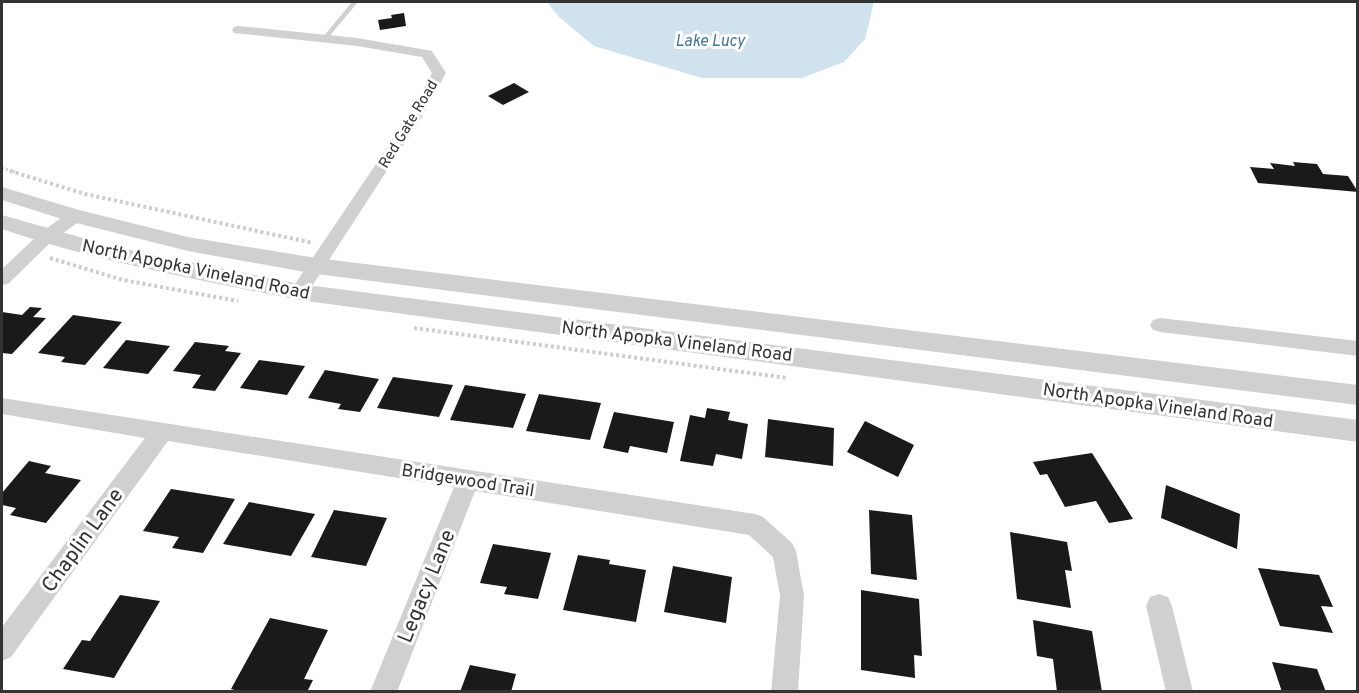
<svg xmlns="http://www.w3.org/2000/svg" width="1359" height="693" font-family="Overpass,sans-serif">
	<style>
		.water { fill: #cfe2ee }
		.building { fill: #1a1a1a }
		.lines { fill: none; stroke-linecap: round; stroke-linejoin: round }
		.path-far1 { stroke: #cdcdcd; stroke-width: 3; stroke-dasharray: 2 2; stroke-linecap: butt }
		.path { stroke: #cdcdcd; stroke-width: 4; stroke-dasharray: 3 3; stroke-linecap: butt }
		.service { fill: #d0d0d0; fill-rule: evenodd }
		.minor { fill: #d0d0d0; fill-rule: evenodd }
		.tertiary { fill: #d0d0d0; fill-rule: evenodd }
		.labels { text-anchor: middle; stroke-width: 6; stroke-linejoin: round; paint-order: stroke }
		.far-street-label { font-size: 15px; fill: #333; stroke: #fff }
		.far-water-label { font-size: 16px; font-style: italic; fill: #3f7597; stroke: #fff }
		.street-label { font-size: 18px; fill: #333; stroke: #fff }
		.near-street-label { font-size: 21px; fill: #333; stroke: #fff }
	</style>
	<rect width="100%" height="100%" fill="#fff"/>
	<!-- water -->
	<path class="water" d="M547,2h327l-9,37 -21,23 -42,16h-100l-108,-32 -35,-29z"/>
	<!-- building -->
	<path class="building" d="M404,13l2,13 -26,4 -2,-10 14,-2 -1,-3z
		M514,83l15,9 -26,13 -15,-9z
		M1293,162l24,2 6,10 25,2 10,16 -100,-9 -8,-16 24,2 -4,-6 25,3z
		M30,307l12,1 -9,9 13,1 -34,36 -10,-1v-41l20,3z
		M73,315l49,7 -37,43 -24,-3 4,-5 -27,-4z
		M126,340l44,6 -22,28 -45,-6z
		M195,342l34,4 -4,5 16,2 -26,38 -23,-3 9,-13 -28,-4z
		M259,360l46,6 -18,29 -47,-7z
		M325,370l54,9 -19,33 -22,-3 3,-5 -33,-6z
		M393,377l60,8 -14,32 -62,-9z
		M465,385l61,9 -13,34 -63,-8z
		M539,394l62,9 -11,37 -64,-9z
		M707,408l23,4 -2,8 20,4 -6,35 -26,-5 -3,12 -33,-5 10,-46 15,3z
		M614,412l60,10 -7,31 -37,-7 -2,7 -25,-5z
		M768,419l66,9 -1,38 -68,-9z
		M865,421l49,24 -16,32 -51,-25z
		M1092,453l41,66 -24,4 -13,-22 -31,6 -18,-33 -7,1 -7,-13z
		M29,461l22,5 -6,7 36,7 -35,43 -36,-8 6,-7 -14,-3v-12z
		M1166,485l74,29 -3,35 -76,-31z
		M171,489l64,10 -32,54 -31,-5 7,-11 -36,-6z
		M249,502l66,12 -24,42 -68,-12z
		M334,510l53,8 -21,48 -55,-9z
		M869,510l43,5 5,65 -46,-6z
		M1010,532l57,10 5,29 -7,-1 6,38 -54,-9z
		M493,544l58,9 -13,46 -34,-5 3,-7 -27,-4z
		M578,555l32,5 -1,4 37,6 -10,52 -73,-12z
		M673,566l59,11 -6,46 -62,-11z
		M1258,568l61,7 14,32 -12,-1 12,27 -53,-7z
		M861,590l58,9 3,57 -8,-1 1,23 -54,-8z
		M120,595l40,6 -46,77 -51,-9 19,-29 8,1z
		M270,618l58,12 -24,49 9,1 -6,12h-66l-10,-3z
		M1033,620l59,11 10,61h-45l-4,-33 -16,-3z
		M1272,662l45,7 9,23h-44z
		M470,665l46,9 -5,18h-51z"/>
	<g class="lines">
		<!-- path-far1 -->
		<path class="path-far1" d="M2,168l13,4"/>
		<!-- path -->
		<path class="path" d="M10,171l75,23 228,49
			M50,258l73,22 115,21
			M414,328l373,50"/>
		<!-- service -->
		<path class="service" d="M352,2h6l-31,37h-4v-2z"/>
		<!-- minor -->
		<path class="minor" d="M238,26l119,12 70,12 5,1 14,22 -25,45 -116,179 -6,2 -6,-2 -3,-5 3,-5 114,-169 25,-45 -10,-16 -65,-11 -123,-13 -2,-3 2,-3z
			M75,211l6,1 2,4 -2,4 -30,22 -43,42 -6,1v-16l37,-35 30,-22z
			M1160,318l198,23v15l-198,-24 -7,-2 -3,-5 3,-5z
			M2,398l753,116 8,3 29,26 4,8 8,45 -6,96h-27l9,-96 -7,-39 -24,-22 -274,-44 -78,201h-27l84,-205 -286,-46 -157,216 -9,4v-34l143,-189 -143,-24z
			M1159,594l9,3 4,9 21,86h-27l-20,-86 4,-9z"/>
		<!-- tertiary -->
		<path class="tertiary" d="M2,187l77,23 109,27 128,21 1042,127v20l-1042,-131 -128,-23 -120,-30 -66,-21z
			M2,215l109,31 188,38 1059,136v22l-1059,-142c-100,-20 -200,-38 -297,-71z"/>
	</g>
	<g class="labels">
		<!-- far-street labels -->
		<g class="far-street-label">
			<text transform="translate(408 124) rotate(-59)" y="5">Red Gate Road</text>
		</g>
		<!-- far-water labels -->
		<g class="far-water-label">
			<text x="710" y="46">Lake Lucy</text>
		</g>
		<!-- street labels -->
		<g class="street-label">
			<text transform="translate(196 269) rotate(12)" y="6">North Apopka Vineland Road</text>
			<text transform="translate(677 341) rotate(7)" y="6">North Apopka Vineland Road</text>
			<text transform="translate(1158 405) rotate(8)" y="6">North Apopka Vineland Road</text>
			<text transform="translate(468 480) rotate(9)" y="6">Bridgewood Trail</text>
		</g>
		<!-- near-street labels -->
		<g class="near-street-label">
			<text transform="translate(82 540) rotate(-54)" y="7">Chaplin Lane</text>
			<text transform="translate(426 586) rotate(-68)" y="7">Legacy Lane</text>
		</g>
	</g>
	<!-- border -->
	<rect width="1359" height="693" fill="none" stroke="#333333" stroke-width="6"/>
</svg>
